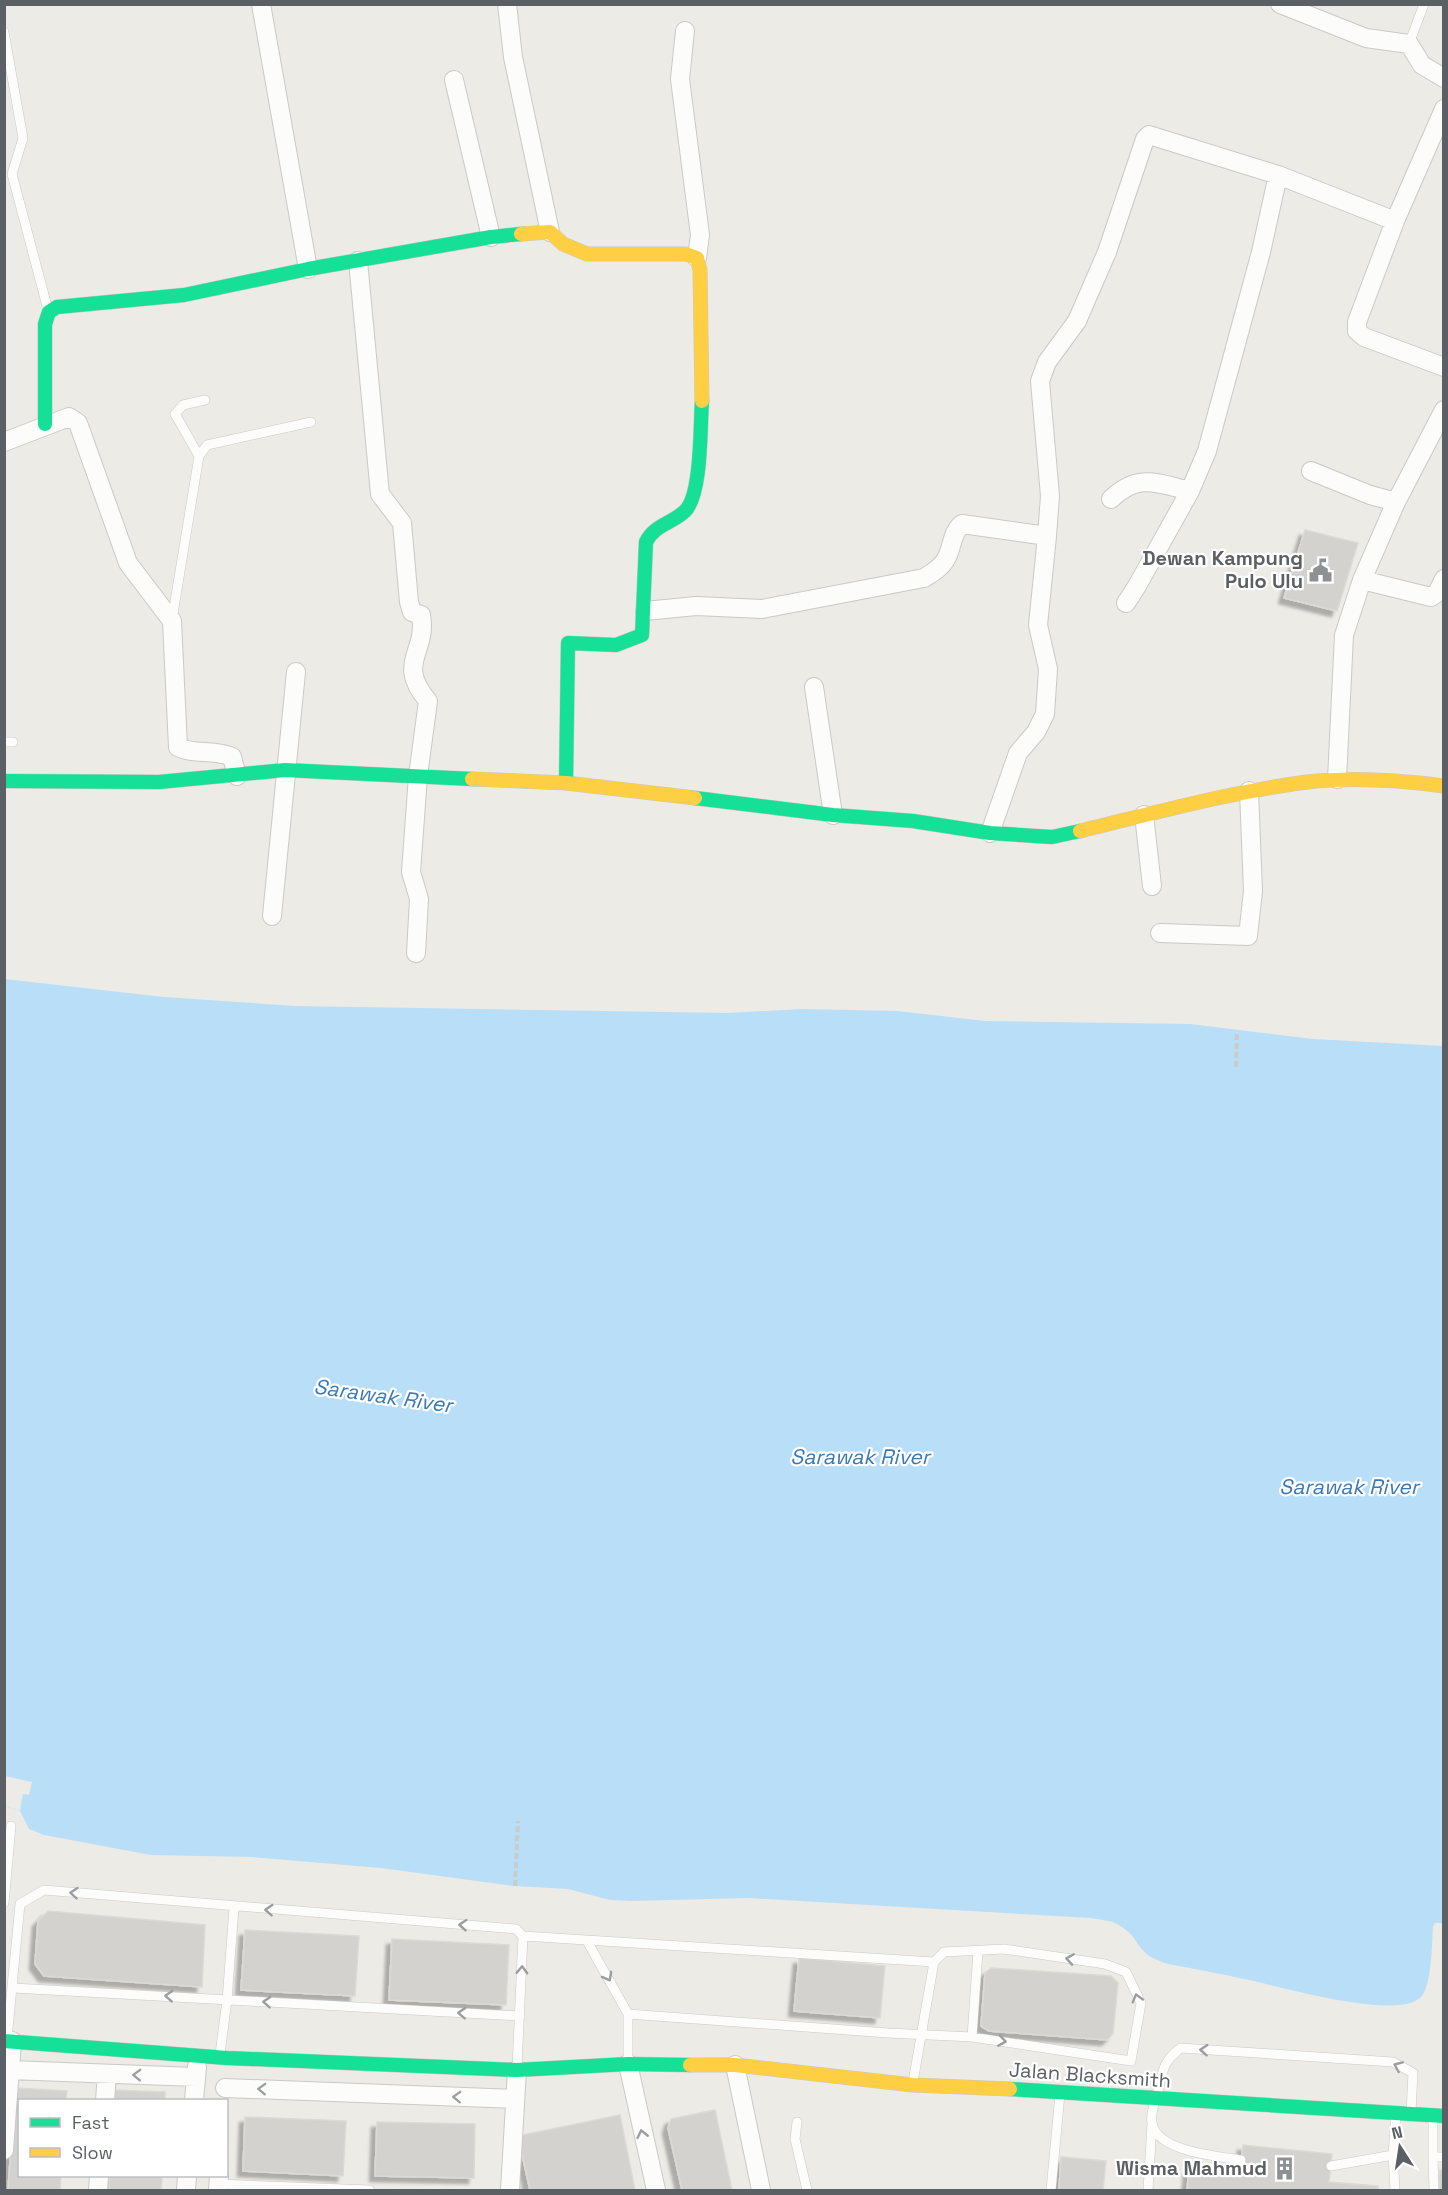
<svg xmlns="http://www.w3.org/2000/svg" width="1448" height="2195" font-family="'Space Grotesk',sans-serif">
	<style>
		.water { fill: #b9def8 }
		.pier { fill: #ecebe6 }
		.building { fill: #d3d2cf; stroke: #dcdad5; stroke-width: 1.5; filter: url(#shadow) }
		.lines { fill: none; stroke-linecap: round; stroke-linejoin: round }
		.lane-casing { stroke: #c9c9c8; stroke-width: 10 }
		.street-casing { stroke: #c9c9c8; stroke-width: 20 }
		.fast-casing { stroke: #c7c8c7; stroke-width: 15 }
		.slow-casing { stroke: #c7c8c7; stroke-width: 15 }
		.path { stroke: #c8cdca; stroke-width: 4; stroke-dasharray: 6 3; stroke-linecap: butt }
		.lane { stroke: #fcfcfb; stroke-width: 9 }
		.street { stroke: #fcfcfb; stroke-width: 18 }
		.fast { stroke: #16e098; stroke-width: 14 }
		.slow { stroke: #ffcf43; stroke-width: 14 }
		.oneway { stroke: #9b9ea1 }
		.labels { text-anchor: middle; stroke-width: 4.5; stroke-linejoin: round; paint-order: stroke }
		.poi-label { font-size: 20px; font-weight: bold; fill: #5b6065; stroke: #fff; text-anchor: end }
		.street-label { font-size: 20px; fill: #5b6065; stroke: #fff }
		.water-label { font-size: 21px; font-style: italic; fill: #3a79b8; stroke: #fff }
	</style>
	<defs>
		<filter id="shadow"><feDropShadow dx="-5.5" dy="5.5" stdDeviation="1.5" flood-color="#0004"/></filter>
	</defs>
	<rect width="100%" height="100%" fill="#ecebe6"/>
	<!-- water -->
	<path class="water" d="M4,979l160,18 131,9 433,7 74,-4 95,2 88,10 205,3 123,15 130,7 1,877h-9l-2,3c-1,16 -1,62 -13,72 -25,22 -138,-11 -171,-18 -26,-6 -54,-11 -81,-16 -34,-10 -25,-23 -46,-37 -9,-7 -21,-7 -31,-9l-343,-20 -117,3 -21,-1 -42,-11 -54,-3 -133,-18 -129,-11 -101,-2 -107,-20 -15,-6 -9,-18 -16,-5z"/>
	<!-- pier -->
	<path class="pier" d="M5,1776l27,6 -3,13 -6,-1 -3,17 -15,-5z"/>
	<!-- building -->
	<path class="building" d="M1305,530l53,13 -21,68 -53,-13z
		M48,1911l157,14 -3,62 -158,-11 -9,-12 3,-43z
		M245,1930l114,6 -4,60 -114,-6z
		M392,1939l117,6 -3,60 -117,-5z
		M799,1958l86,8 -5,52 -86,-7z
		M991,1968l120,8 7,7 -5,51 -6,6 -118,-9 -8,-5 4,-53z
		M15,2088l52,3 -1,9h-46v76h41l-1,14h-52z
		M114,2090l51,2v8h-52z
		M715,2110l17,80h-50l-14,-62 3,-9z
		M620,2115l15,75h-105l-12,-54z
		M245,2117l101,4 -3,55 -100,-5z
		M377,2122l98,2 -1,54 -99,-2z
		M1243,2145l89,9 -3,28 49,4v4h-191l2,-21 51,5z
		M1061,2157l45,4 -3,29h-44z
		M1440,2170h4v20h-5z
		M110,2176h52l-1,14h-52z"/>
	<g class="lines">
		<defs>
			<path id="lane" d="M4,32l19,106 -11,36 36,136
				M1409,44l15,-40
				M199,456l-24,-42 8,-9 22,-5
				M172,620l27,-164 8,-11 104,-23
				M4,742h9
				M4,1903l7,-77
				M523,1936l411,26 -21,120
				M587,1941l41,73
				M13,1988l507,28
				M972,2037l6,-86
				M7,2039l13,-135 24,-14 472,39 7,7 -6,131
				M220,2054l7,-54 7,-92
				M628,2061v-47l260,19 84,4 159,24 10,-58 -15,-31 -21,-8 -101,-15 -60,3 -10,10
				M1433,2116v41h11
				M797,2122l-2,17 12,51
				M1393,2155l2,35
				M1433,2157l1,33
				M1241,2160c-23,-4 -84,-8 -89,-37 -2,-9 3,-23 6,-32 5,-21 5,-30 23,-43l212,14 20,11 -2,39
				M1331,2166l62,-11 3,-41
				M219,2184l151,6
				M1051,2190l9,-96
				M1148,2190l4,-66"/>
			<path id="street" d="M261,4l47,265
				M507,4l6,53 37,175
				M1280,4l86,34 43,6 13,21 22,13
				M685,31l-5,48 20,156 -3,23
				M454,80l37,157
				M1395,221l49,-112
				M358,261l22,233 22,29 7,79 3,10 9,3c7,38 -26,47 7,86l-10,75 -7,96 8,27 -3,54
				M4,442l65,-25 9,6 50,140 44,58 6,126c15,8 37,2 54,10l5,19
				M1311,471l59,24 26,7
				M1111,499c27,-26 45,-16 79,-8
				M1047,536l3,-40 -10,-115 7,-19 30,-41 30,-69 38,-113 4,-4 129,40 117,46 -38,101v9l7,6 80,30
				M1362,580l69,17 6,-4 7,-14
				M1126,603l11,-17 53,-95 17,-40 54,-199 17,-77
				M645,611l51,-5 66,3 162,-31c8,-5 17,-10 22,-19 7,-12 5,-26 16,-35l85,12 -9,89 10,44 -3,45 -9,18 -18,21 -28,80
				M814,687l19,128
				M1337,779l7,-144 18,-55 34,-78 48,-92
				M1144,815l8,71
				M272,916l24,-244
				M1160,933l88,3 5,-45 -4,-100
				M628,2064l28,126
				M735,2065l26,125
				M10,2070l186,7
				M225,2088l290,11
				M105,2100l2,-26
				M194,2100l3,-33
				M4,2150l8,-109
				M98,2190l1,-14
				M186,2190l1,-14
				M218,2190l1,-14
				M510,2190l7,-120"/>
			<path id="fast" d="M45,424v-100l4,-12 8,-5 127,-12 124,-26 183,-32 30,-3
				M4,781l155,1 126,-12 187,9
				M566,783l2,-140 48,2 26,-10 4,-93c8,-17 27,-19 39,-31 17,-16 15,-85 17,-110
				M695,798l138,17 80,6 77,12 62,4 28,-6
				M4,2041l223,17 290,12 111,-6 62,1
				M1010,2089l434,27"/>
			<path id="slow" d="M521,234l29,-2 13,12 24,10h99l11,4 3,12 2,131
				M472,779l94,4 129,15
				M1080,831c75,-18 150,-39 227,-49 45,-5 92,-2 137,4
				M690,2065h45l178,20 97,4"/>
		</defs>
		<!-- lane casing -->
		<use href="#lane" class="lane-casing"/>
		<!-- street casing -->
		<use href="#street" class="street-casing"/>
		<!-- fast casing -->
		<use href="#fast" class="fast-casing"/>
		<!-- slow casing -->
		<use href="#slow" class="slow-casing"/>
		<!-- path -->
		<path class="path" d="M1236,1067l1,-36
			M515,1886l3,-65"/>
		<!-- lane -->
		<use href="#lane" class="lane"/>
		<!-- street -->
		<use href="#street" class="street"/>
		<!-- fast -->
		<use href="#fast" class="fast"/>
		<!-- slow -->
		<use href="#slow" class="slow"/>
	</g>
	<!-- one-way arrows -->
	<defs><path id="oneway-chevron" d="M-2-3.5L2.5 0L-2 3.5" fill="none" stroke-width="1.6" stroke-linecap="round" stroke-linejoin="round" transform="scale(1.5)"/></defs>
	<g class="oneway">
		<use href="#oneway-chevron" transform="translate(74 1893) rotate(-175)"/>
		<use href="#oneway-chevron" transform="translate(269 1910) rotate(-176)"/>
		<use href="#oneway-chevron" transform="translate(463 1925) rotate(-176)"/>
		<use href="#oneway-chevron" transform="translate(1070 1959) rotate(-171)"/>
		<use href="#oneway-chevron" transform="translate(522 1970) rotate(-88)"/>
		<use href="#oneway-chevron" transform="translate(608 1977) rotate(61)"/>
		<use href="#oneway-chevron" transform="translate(169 1996) rotate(-177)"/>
		<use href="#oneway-chevron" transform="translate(1137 1998) rotate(-106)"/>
		<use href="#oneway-chevron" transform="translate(267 2002) rotate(-177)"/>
		<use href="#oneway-chevron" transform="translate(462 2013) rotate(-177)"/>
		<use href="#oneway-chevron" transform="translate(1002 2041) rotate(9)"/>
		<use href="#oneway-chevron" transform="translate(1204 2050) rotate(-176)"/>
		<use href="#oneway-chevron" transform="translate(1398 2066) rotate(-157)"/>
		<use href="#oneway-chevron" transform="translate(137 2075) rotate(-178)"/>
		<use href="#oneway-chevron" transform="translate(262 2089) rotate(-178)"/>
		<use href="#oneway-chevron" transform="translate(457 2097) rotate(-178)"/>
		<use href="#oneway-chevron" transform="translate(642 2134) rotate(-103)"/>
	</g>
	<!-- icons -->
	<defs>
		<symbol id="civic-bare" viewBox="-9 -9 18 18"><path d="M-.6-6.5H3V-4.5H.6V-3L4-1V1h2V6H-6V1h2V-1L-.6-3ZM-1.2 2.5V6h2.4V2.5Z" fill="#8e9192" stroke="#fff" stroke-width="2.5" paint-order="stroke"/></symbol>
		<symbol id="building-bare" viewBox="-9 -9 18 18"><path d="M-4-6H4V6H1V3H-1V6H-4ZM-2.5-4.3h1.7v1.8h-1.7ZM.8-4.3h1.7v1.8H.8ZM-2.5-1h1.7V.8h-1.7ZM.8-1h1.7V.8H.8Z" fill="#8e9192" stroke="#fff" stroke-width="2.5" paint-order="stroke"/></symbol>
	</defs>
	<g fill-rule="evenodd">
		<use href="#civic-bare" x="1304" y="554" width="33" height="33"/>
		<use href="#building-bare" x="1268" y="2152" width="33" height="33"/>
	</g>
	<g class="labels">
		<!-- poi labels -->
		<g class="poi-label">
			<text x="1303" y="565">Dewan Kampung<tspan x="1303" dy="23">Pulo Ulu</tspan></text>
			<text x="1267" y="2175">Wisma Mahmud</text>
		</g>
		<!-- street labels -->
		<g class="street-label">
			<text transform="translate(1090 2075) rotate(4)" y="7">Jalan Blacksmith</text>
		</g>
		<!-- water labels -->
		<g class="water-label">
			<text transform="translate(383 1396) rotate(8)" y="7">Sarawak River</text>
			<text x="860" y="1464">Sarawak River</text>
			<text x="1349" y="1494">Sarawak River</text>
		</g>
	</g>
	<!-- border -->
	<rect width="1448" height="2195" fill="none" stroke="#5b6065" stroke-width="12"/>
	<!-- legend -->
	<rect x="18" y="2099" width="210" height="78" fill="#ffffff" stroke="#bdbfc1" stroke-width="1.5"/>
	<rect x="30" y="2118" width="30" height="9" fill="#16e098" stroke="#bdbfc1" stroke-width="1.5"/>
	<text x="72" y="2129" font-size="18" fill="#5b6065">Fast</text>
	<rect x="30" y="2148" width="30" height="9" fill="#ffcf43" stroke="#bdbfc1" stroke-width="1.5"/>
	<text x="72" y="2159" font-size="18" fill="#5b6065">Slow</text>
	<!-- north arrow -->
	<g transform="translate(1400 2147) rotate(348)" stroke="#ffffff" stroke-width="4.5" paint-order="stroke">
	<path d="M0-4.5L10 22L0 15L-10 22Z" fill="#5b6065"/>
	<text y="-9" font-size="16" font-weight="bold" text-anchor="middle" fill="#5b6065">N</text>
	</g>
</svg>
